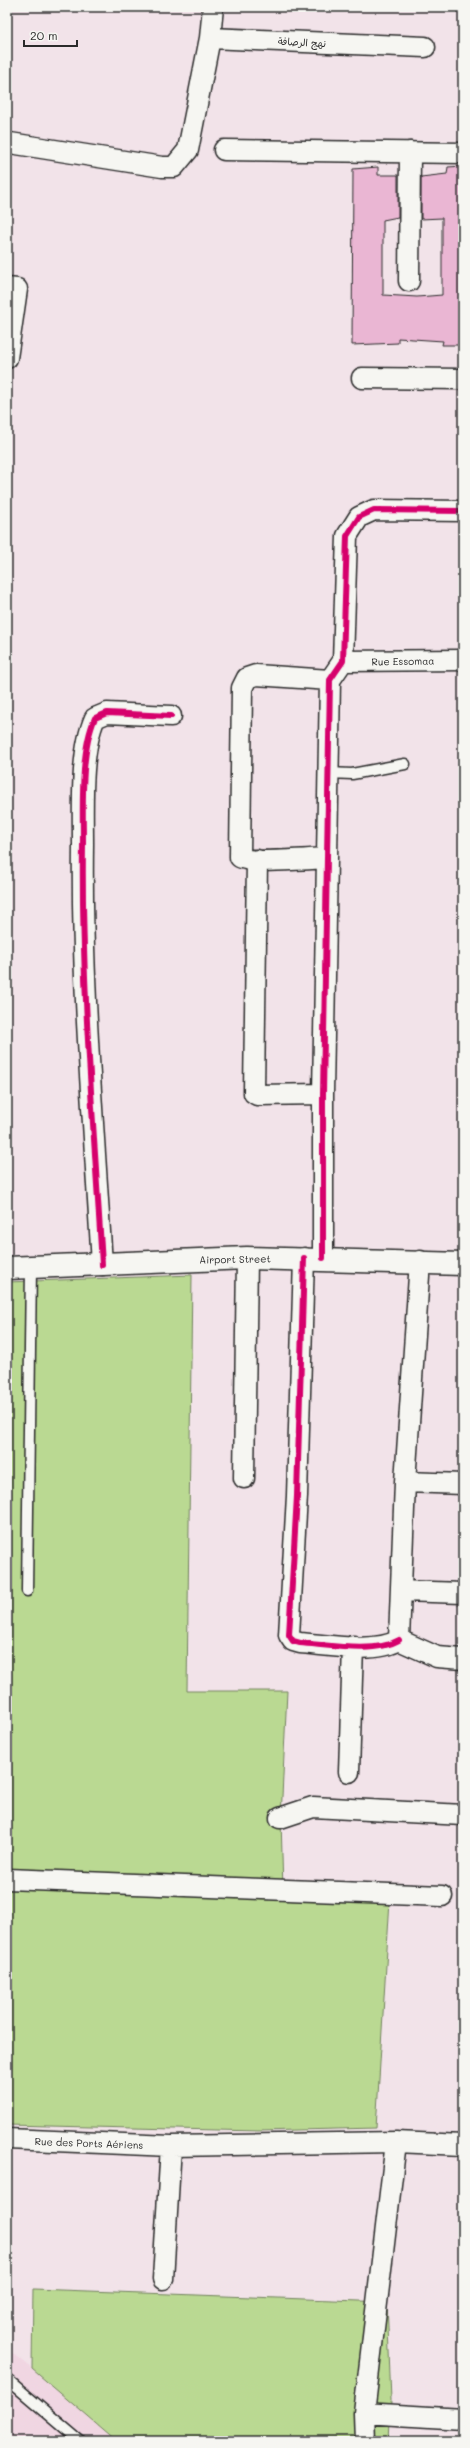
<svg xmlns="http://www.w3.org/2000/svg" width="470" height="2448" font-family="Mali,'Playpen Sans Arabic',sans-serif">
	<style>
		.built { fill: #f0d6e2 }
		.green { fill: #bad992; stroke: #72825e }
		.building { fill: #eab6d3; stroke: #2b2b2b }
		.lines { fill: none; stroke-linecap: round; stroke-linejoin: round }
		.service-casing { stroke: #2b2b2b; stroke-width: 13 }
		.minor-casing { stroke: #2b2b2b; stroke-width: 23 }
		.tertiary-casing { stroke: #2b2b2b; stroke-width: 25 }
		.service { stroke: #f6f6f2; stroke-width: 10 }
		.minor { stroke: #f6f6f2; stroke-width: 20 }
		.tertiary { stroke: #f6f6f2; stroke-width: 22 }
		.cycleway-casing { stroke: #f6f6f2; stroke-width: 8 }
		.cycleway { stroke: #d6006c; stroke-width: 6 }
		.labels { text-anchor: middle; stroke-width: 3.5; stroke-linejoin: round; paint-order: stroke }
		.street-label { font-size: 10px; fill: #2b2b2b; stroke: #f6f6f2 }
	</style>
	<rect width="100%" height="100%" fill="#f2e3e9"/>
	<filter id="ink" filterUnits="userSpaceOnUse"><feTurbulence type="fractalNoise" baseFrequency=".025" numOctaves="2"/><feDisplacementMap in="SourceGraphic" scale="8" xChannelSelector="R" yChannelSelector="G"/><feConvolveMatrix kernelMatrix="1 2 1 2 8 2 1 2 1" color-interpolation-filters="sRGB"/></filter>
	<g filter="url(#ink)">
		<!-- built -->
		<path class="built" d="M7,2349l25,20 84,72h-109z"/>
		<!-- green -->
		<path class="green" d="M192,1275l-5,416h100l-6,127 2,74 107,8 -14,228 -117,3 -252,-6v-843z
			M33,2289l354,13 4,98 -2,41h-273l-84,-72z"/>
		<!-- building -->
		<path class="building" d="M463,166v179h-21l1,-4 -45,-3v5l-46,2 1,-176 25,-2v8h20v42l-15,3v75l34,2 25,-2v-77l-21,1v-42l26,-3 1,-7z"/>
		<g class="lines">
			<defs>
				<path id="service" d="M328,773l24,1 53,-10
					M27,1591l4,-324
					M7,2379l73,62"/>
				<path id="minor" d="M213,7l-3,31 215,9
					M10,143l152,24h12l14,-17 22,-112
					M224,150l239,3
					M409,281l1,-129
					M7,288l10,1 -10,69
					M362,378l101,1
					M343,661l120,-1
					M326,858c-15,1 -77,6 -86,-1l2,-169 5,-10 9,-3 74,5
					M257,860l-3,233 3,2 66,-1
					M304,1258l-7,238 -8,139 4,6 7,2c28,2 75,11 99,-3
					M323,1258v-164l7,-414 13,-19 4,-125 12,-19 15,-7 89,1
					M102,1265c-8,-140 -21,-281 -19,-421 0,-36 -3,-93 12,-126l12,-5 64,3
					M244,1478l3,-220
					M405,1482l58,2
					M401,1591l62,2
					M399,1640l6,-158 15,-221
					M399,1640l38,17 26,2
					M349,1772l4,-126
					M280,1818l33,-11 150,8
					M7,1879l435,17
					M7,2139l164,7 225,-4 67,3
					M163,2279l8,-133
					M364,2413l99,6
					M365,2441l-1,-28 32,-271"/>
				<path id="tertiary" d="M7,1268l240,-10 216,6"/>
			</defs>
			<!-- service casing -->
			<use href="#service" class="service-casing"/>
			<!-- minor casing -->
			<use href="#minor" class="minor-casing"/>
			<!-- tertiary casing -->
			<use href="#tertiary" class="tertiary-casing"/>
			<!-- service -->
			<use href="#service" class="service"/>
			<!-- minor -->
			<use href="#minor" class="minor"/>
			<!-- tertiary -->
			<use href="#tertiary" class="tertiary"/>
			<defs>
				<path id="cycleway" d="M304,1258l-7,238 -8,139 4,6 7,2c28,2 75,11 99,-3
					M323,1258v-164l7,-414 13,-19 4,-125 12,-19 15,-7 89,1
					M102,1265c-8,-140 -21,-281 -19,-421 0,-36 -3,-93 12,-126l12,-5 64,3"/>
			</defs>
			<!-- cycleway casing -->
			<use href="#cycleway" class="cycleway-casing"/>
			<!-- cycleway -->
			<use href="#cycleway" class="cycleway"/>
		</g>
	</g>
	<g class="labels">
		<!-- street labels -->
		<g class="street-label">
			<text transform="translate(302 42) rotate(3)" y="4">نهج الرصافة</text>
			<text transform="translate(403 661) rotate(-1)" y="4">Rue Essomaa</text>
			<text transform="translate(235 1259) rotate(-1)" y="4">Airport Street</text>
			<text transform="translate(89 2143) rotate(2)" y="4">Rue des Ports Aériens</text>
		</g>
	</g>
	<!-- margin -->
	<rect width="470" height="2448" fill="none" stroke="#f6f6f2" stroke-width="24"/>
	<rect x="12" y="12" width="446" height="2424" fill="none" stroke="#2b2b2b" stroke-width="1.5" filter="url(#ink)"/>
	<!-- scale -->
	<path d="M24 40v6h53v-6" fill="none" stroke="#2b2b2b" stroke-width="2"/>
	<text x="30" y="40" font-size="12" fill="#2b2b2b" stroke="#f6f6f2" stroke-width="3" paint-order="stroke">20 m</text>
</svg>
